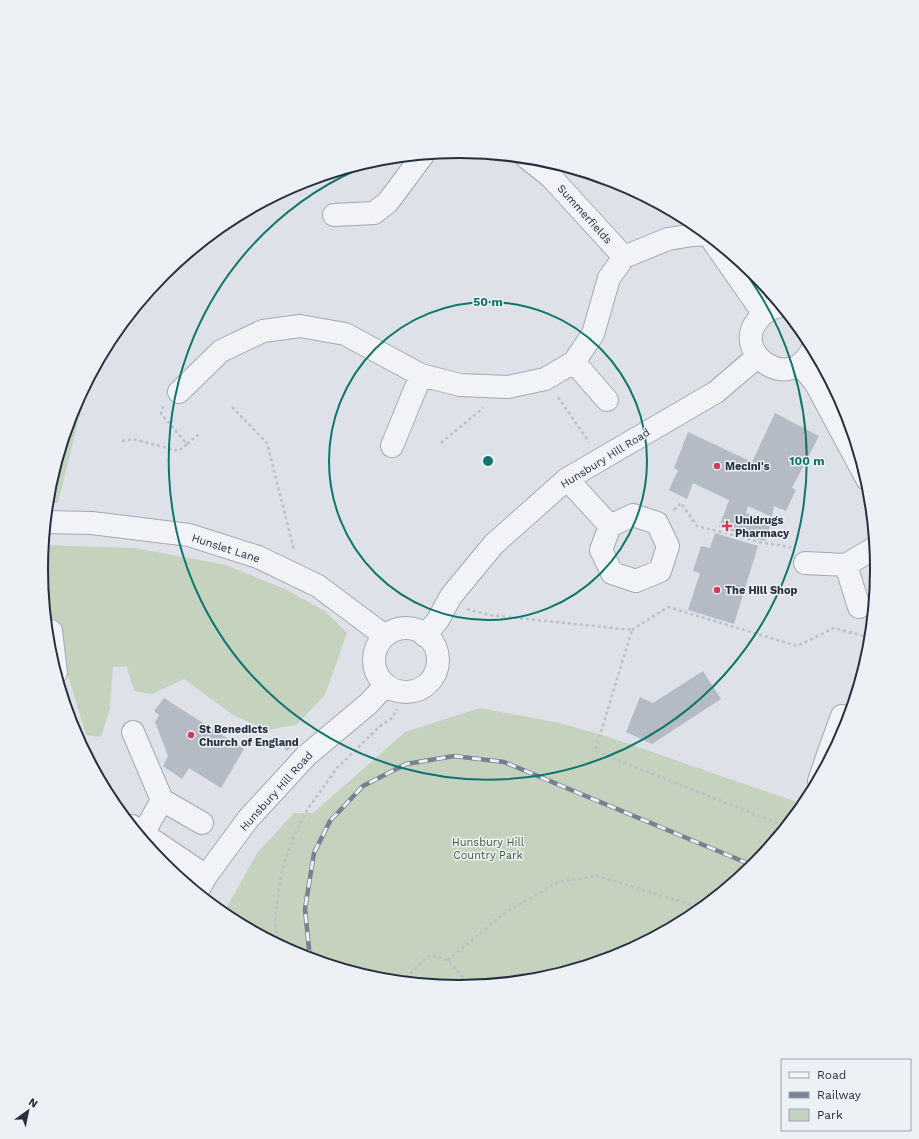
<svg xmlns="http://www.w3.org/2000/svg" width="919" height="1139" font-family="'Work Sans',sans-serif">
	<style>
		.green { fill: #c4d2be }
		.building { fill: #b5bbc5 }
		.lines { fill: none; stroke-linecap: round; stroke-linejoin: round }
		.minor-casing { stroke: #a3a9b2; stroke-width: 24 }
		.path { stroke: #bcc0c7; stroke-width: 2.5; stroke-dasharray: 3 3; stroke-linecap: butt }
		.minor { stroke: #f1f3f6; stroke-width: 22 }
		.rail-casing { stroke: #768192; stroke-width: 4.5 }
		.rail { stroke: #edf1f6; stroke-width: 3; stroke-dasharray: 9; stroke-linecap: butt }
		.ring { fill: none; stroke: #0f766e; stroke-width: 2 }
		.poi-dot { fill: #d43c54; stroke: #edf1f6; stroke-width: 1.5 }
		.labels { text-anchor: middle; stroke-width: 3; stroke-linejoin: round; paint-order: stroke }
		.street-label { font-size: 11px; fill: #263040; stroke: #edf1f6 }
		.poi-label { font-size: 11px; font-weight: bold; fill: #263040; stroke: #edf1f6; text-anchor: start }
		.park-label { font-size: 11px; fill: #3b5c33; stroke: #edf1f6 }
		.rim { fill: none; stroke: #263040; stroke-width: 2 }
		.centre { fill: #0f766e; stroke: #edf1f6; stroke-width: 2 }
		.ring-label { font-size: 12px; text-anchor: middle; font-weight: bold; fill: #0f766e; stroke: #edf1f6; stroke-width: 3; stroke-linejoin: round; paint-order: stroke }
	</style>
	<rect width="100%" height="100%" fill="#dee2e8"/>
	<!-- green -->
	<path class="green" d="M89,378l-31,125h-10l1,-15 24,-79z
		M46,545l89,3 91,17 59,24 40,22 22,22 -22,62 -29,30 -30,5 -33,-15 -49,-36 -32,15 -18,-3 -7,-24h-14l-3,41 -9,29 -15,-2 -43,-142 -2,-24 2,-23z
		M480,708l79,15 47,13 199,69 -50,61 -63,52 -73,38 -78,24 -82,8 -81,-8 -79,-24 -76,-42 34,-61 37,-40h19l92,-81z"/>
	<!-- building -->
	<path class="building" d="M775,413l44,23 -27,52 4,2 -10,21 -12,-5 -2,11 -24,-11 -2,7 26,7 -7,21 -46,-14 10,-27 -36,-17 -6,16 -18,-9 9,-20 -4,-2 14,-36 64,30z
		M715,533l43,13 -24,78 -46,-14 12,-37 -7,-2 8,-25 9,2z
		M703,671l18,28 -69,45 -26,-12 14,-35 13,6z
		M164,698l80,51 -23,39 -32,-20 -7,11 -19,-13 5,-10 -13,-34 4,-7 -5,-4z
		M291,739l4,5 -8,7 -4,-4z"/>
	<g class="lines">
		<defs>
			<path id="minor" d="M527,158l24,19 73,80
				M334,215l40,-2 14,-11 35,-47
				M708,234l55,79
				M782,306c-12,2 -18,6 -25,15 -26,33 36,75 56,26
				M574,362l33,38
				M801,365l15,19 51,95
				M179,392l42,-41 42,-20 37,-5 45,8 76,41 39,10 48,2 37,-8 29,-17 19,-28 16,-56 15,-21 44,-18 25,-4 15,-1
				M392,446l29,-71
				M567,479l43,47
				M633,515l24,8 11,23 -8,25 -24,10 -24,-8 -11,-23 9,-24z
				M46,522l46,1 97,12 69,22 60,29 67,50
				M805,563l41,2 30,-18
				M846,565l13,42
				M374 660a32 32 0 1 1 64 0a32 32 0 1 1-64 0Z
				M51,631l5,42
				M425,636l13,-16 13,-24 43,-52 73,-65 149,-87 41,-35
				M133,732l29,68 -19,34
				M838,745l-6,-2 10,-27
				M819,781l13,-38
				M162,800l40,23
				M132,826l74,50
				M197,892l9,-16 42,-57 58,-63 62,-52 18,-19"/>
		</defs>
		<!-- minor casing -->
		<use href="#minor" class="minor-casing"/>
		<!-- path -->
		<path class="path" d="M558,397l31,45
			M163,406l-2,8 26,30 12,-10
			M232,407l35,36 27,107
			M122,441l11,-2 46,12 8,-7
			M441,443l42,-35
			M674,510l7,-7 16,23 67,17 27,4
			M467,609l22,6 143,15 -37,121 192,76
			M632,630l36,-23 129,39 37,-18 37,10
			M278,945l-3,-28 7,-47 12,-34 15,-29 28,-39 42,-41 13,-9 5,-9
			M448,960l55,-46 55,-32 39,-6 106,32
			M402,982l27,-27 19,5 23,27"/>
		<!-- minor -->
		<use href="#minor" class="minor"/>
		<defs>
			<path id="rail" d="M310,959l-5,-50 9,-56 16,-32 33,-35 43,-22 48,-8 50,6 250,104"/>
		</defs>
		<!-- rail casing -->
		<use href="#rail" class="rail-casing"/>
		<!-- rail -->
		<use href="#rail" class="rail"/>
	</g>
	<!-- distance rings -->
	<g class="ring">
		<circle cx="488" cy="461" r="159"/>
		<path d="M729 252A319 319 0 1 1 387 158"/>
	</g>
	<!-- markers -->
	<g class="poi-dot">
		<circle cx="717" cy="466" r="4"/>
		<path d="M725 520h4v4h4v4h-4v4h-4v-4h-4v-4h4z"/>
		<circle cx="717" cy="590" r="4"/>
		<circle cx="191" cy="735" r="4"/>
	</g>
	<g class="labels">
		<!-- street labels -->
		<g class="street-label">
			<text transform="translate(585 214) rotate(48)" y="4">Summerfields</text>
			<text transform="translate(605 458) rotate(-32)" y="4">Hunsbury Hill Road</text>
			<text transform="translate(226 548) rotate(18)" y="4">Hunslet Lane</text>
			<text transform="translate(276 791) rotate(-48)" y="4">Hunsbury Hill Road</text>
		</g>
		<!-- poi labels -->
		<g class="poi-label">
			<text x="725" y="470">Mecini's</text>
			<text x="735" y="524">Unidrugs<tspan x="735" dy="13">Pharmacy</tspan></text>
			<text x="725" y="594">The Hill Shop</text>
			<text x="199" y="733">St Benedicts<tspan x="199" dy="13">Church of England</tspan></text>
		</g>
		<!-- park labels -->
		<g class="park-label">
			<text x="488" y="846">Hunsbury Hill<tspan x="488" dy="13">Country Park</tspan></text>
		</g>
	</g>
	<!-- crop -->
	<path d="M0 0H919V1139H0ZM48 569a411 411 0 1 1 822 0a411 411 0 1 1-822 0Z" fill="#edf1f6" fill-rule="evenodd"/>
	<path class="rim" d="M48 569a411 411 0 1 1 822 0a411 411 0 1 1-822 0Z"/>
	<circle cx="488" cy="461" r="6" class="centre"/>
	<g class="ring-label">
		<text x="488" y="306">50 m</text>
		<text x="807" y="465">100 m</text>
	</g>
	<!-- legend -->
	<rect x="781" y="1059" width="130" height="72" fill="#edf1f6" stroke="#9da4ad"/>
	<rect x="789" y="1072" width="20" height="6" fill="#f1f3f6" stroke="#9da4ad"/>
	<text x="817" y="1079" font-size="12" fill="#263040">Road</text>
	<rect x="789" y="1092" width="20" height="6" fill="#768192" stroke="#9da4ad"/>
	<text x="817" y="1099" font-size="12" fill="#263040">Railway</text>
	<rect x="789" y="1109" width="20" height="12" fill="#c4d2be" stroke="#9da4ad"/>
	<text x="817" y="1119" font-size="12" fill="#263040">Park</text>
	<!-- north arrow -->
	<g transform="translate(28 1111) rotate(33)" stroke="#edf1f6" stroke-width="3" paint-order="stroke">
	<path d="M0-3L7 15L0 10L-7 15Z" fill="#263040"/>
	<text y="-6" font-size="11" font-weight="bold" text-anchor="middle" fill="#263040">N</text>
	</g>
</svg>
